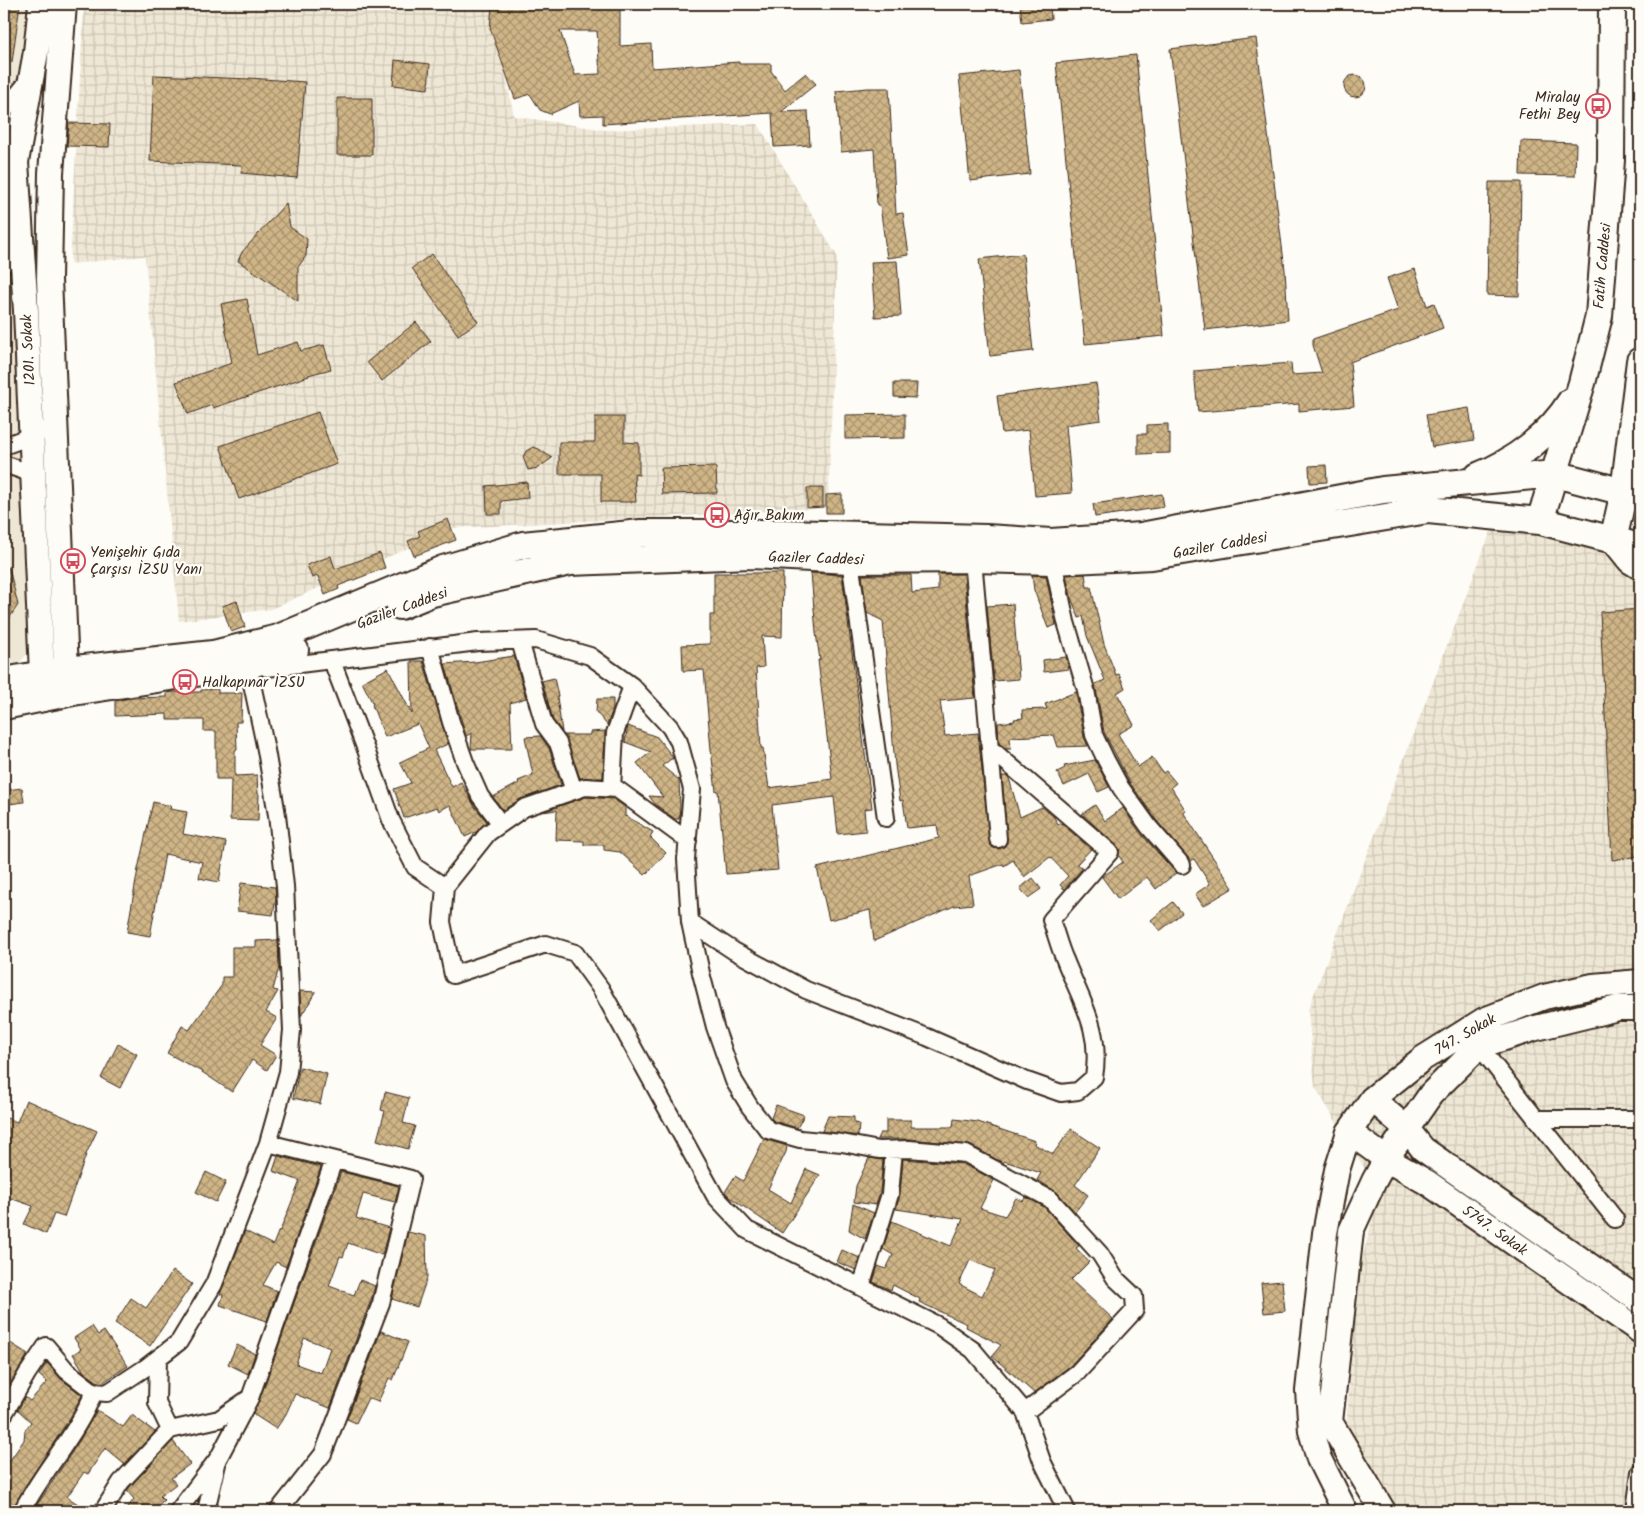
<svg xmlns="http://www.w3.org/2000/svg" width="1644" height="1515" font-family="Kalam,sans-serif">
	<style>
		.built { fill: #efe7d5 }
		.industrial { fill: url(#industrial-grid) }
		.building { fill: url(#building-cross-hatch); stroke: #3b2a1e; fill-rule: evenodd }
		.lines { fill: none; stroke-linecap: round; stroke-linejoin: round }
		.minor-casing { stroke: #3b2a1e; stroke-width: 20 }
		.secondary-casing { stroke: #3b2a1e; stroke-width: 28 }
		.primary-casing { stroke: #3b2a1e; stroke-width: 30 }
		.minor { stroke: #fdfcf7; stroke-width: 16 }
		.secondary { stroke: #fdfcf7; stroke-width: 24 }
		.primary { stroke: #fdfcf7; stroke-width: 26 }
		.labels { text-anchor: middle; stroke-width: 4.5; stroke-linejoin: round; paint-order: stroke }
		.poi-label { font-size: 15px; fill: #3b2a1e; stroke: #fdfcf7; text-anchor: start }
		.street-label { font-size: 15px; fill: #3b2a1e; stroke: #fdfcf7 }
	</style>
	<defs>
		<pattern id="industrial-grid" width="8" height="8" patternUnits="userSpaceOnUse" patternTransform="scale(1.25)"><rect width="8" height="8" fill="#efe7d5"/><path d="M0 4h8M4 0v8" fill="none" stroke="#cec6b6"/></pattern>
		<pattern id="building-cross-hatch" width="8" height="8" patternUnits="userSpaceOnUse" patternTransform="scale(1.25)"><rect width="8" height="8" fill="#cfb586"/><path d="M0 0l8 8M0 8l8-8" fill="none" stroke="#a9936d"/></pattern>
	</defs>
	<rect width="100%" height="100%" fill="#fdfcf7"/>
	<filter id="ink" filterUnits="userSpaceOnUse"><feTurbulence type="fractalNoise" baseFrequency=".02" numOctaves="2"/><feDisplacementMap in="SourceGraphic" scale="10" xChannelSelector="R" yChannelSelector="G"/><feConvolveMatrix kernelMatrix="1 2 1 2 8 2 1 2 1" color-interpolation-filters="sRGB"/></filter>
	<g filter="url(#ink)">
		<!-- built -->
		<path class="built" d="M4,4h28l-23,150 30,487 -25,28 -10,1z"/>
		<!-- industrial -->
		<path class="industrial" d="M84,4h406l24,112 91,14 153,-6 79,132 -9,252 -375,20 -182,81 -92,12 -34,-365 -75,8z
			M1495,520l101,28 44,30v933h-246l-48,-83 12,-152 21,-84 -64,-105 -7,-77z"/>
		<!-- building -->
		<path class="building" d="M4,4h16l-8,58 -8,-1z
			M497,4h102v2h21v40l31,-2 1,24 87,-6v2h32v7l14,19 21,-17 10,11 -35,28 27,-1 2,34 -36,2 -2,-34 -169,11v-9l-23,1 -1,-15 -29,13 -10,-4 -10,-16 -15,5 -25,-71 2,-22zM560,31h37l3,43 -25,1z
			M1020,4h30l1,15 -29,3z
			M1256,38l29,232 3,50 -83,10 -35,-281z
			M1136,55l28,281 -79,8 -29,-281z
			M395,60l35,4 -2,25 -35,-4z
			M1019,70l11,104 -60,7 -11,-105z
			M154,75l95,4v-1l56,4 -8,96 -56,-5 1,-8 -92,-4z
			M1344 86a11 11 0 1 1 22 0a11 11 0 1 1-22 0Z
			M868,88h21l7,126 7,-1 6,42 -22,3 -7,-53h-3l-3,-56 -33,3 -5,-61z
			M337,98h35v57h-35z
			M69,123l41,1 -1,23 -42,-1z
			M1521,141l55,2 -1,33 -55,-1z
			M1489,182h32l-2,114 -32,-1z
			M286,203l4,24 17,12 -1,17 -8,11v34l-60,-40 4,-9z
			M432,254l46,68 -20,13 -46,-67z
			M1023,254l10,97 -43,5 -11,-97z
			M897,261l4,55 -26,1 -4,-55z
			M1415,269l12,37 7,-3 9,25 -93,34 4,44 -55,5v-7l-101,8 -4,-41 97,-8 1,12 30,-2 -9,-28v-6l85,-29 -11,-32z
			M247,299l10,56 41,-13 3,9 23,-6 7,24 -23,6 1,1 -96,32 -1,-3 -24,9 -12,-32 56,-19 -11,-59z
			M416,322l15,19 -49,40 -15,-19z
			M894,383h23l-1,15 -22,-1z
			M1096,383l5,37 -35,5 6,68 -37,3 -6,-66 -27,3 -5,-37z
			M1469,408l5,32 -42,7 -6,-32z
			M318,412l19,52 -98,35 -19,-53z
			M905,414v24l-60,1v-24z
			M595,417h29v25l15,1v32l-5,-1 2,28h-35v-28h-42v-32h36z
			M1168,424v10l2,-1v20l-32,1v-20h9v-9z
			M533,447l6,2 13,9 -14,10 -10,2 -5,-13 3,-6z
			M1326,465l1,17 -17,1 -1,-17z
			M716,467l1,26 -55,1 -1,-26z
			M527,482l1,16 -27,3v13h-14l-1,-28z
			M807,488h16v19l-16,1z
			M842,494v19h-16v-18z
			M1162,494l2,13 -69,10 -2,-13z
			M448,519l8,21 -42,16 -6,-15 12,-5 -2,-5z
			M380,553l5,15 -47,18 1,3 -14,6 -7,-19 -6,2 -5,-13 24,-9 4,13z
			M4,568h5l9,37 -14,21z
			M714,573h69l-1,64 -20,-1 2,31 -8,1 5,80h2l6,40 63,-9 -14,-119h2l-4,-27 -5,-60 31,2 30,233 -8,1 2,22 -28,3 -4,-37 -62,8 6,65 -52,4 -8,-83h-2l-5,-41 -7,-80 -21,1 -1,-26 28,-1v-29h4z
			M938,574h26l11,124 -35,3 5,35 33,-3 12,111 3,4 5,1 6,-2 3,-4 -5,-67h5l2,2 11,39 22,-10 12,10 4,8 3,-2 30,26 -14,15 6,4 -19,21 -4,-4 8,-9 -18,-19 -26,20 -11,-17 -9,6 -1,-2 -34,12 4,28 -19,2 -80,35 -4,-31 -41,10 -12,-52 122,-30 -2,-13 -30,3 -4,-28 -3,1 -5,-36 -12,-144 -16,-8 -5,-38h49l1,18 26,-3z
			M1085,574l2,13h4l13,57 12,31 3,-1 6,14 -8,5 17,32 -16,9 20,33 14,-10 11,16 3,-2 10,12 -5,4 15,24 -3,1 50,76 -30,18 -8,-12 15,-10 -16,-25 -3,2 -34,-40 -27,-38 -26,-51 -9,-48 10,-4 -18,-44 -4,-20 -4,2 -7,-18 -6,-25z
			M1032,575l14,1 10,49 -8,3 -14,-38z
			M237,601l8,26 -14,5 -9,-26z
			M1013,604l6,75 -25,2 -7,-75z
			M1640,609v247l-28,4 -12,-248z
			M514,656l12,42 -16,5 2,46h-41l1,-16 -6,3 -21,-72 30,-2z
			M1066,657l3,12 -25,3 -1,-12z
			M411,661h12l25,83 -14,6 18,37 9,-5 14,25 12,15 -11,10 -11,5 -15,-32 -11,6 -2,-4 -33,11 -10,-29 17,-6 -11,-21 29,-14 -11,-24 -33,13 -13,-32 1,-1 -11,-22 26,-14 24,46z
			M554,678l4,18 -1,1 5,35 -9,-12 -11,-39z
			M218,689v4h24l-1,29h-5l1,28h-2v26l22,-1 1,19h1l-1,27 -28,-1 1,-41h-15v-48h-12v-11h-37v-6l-52,2v-15l16,-3 36,-1v-4l6,-1h28v-2z
			M1076,692l8,45 4,9 -30,1 -4,-12 -44,2 1,12h-4l-8,-6 -1,-20 17,-2 -1,-2 9,-1 -1,-8 25,-1 -2,-5z
			M597,699h16v10l-6,16 -11,-13z
			M628,726l29,11 15,19 1,3h-2l-9,7 17,14 1,26 -1,13h-4l-20,-15 -6,-8 14,1 -26,-34 14,-11 -26,-10z
			M605,731l-2,47h-23l-16,-43h26v-3z
			M540,736l9,12 12,37 -40,14 -18,11 -10,-13 26,-14 -1,-2 15,-6 -8,-38z
			M1095,760l14,27 -11,5 -9,-18 -25,12 -7,-14 8,-4 -1,-2z
			M22,788l2,14 -15,2 -2,-14z
			M586,797l27,2 12,8v10l1,-1 27,16 -3,5 16,16 -21,22 -25,-23 -16,-2v-5h-20v-4l-28,-1 1,-30 -15,2z
			M153,802l18,4 -1,3 17,3 -4,22 43,8 -7,40 -20,-4 3,-16 -37,-8 -15,82 -23,-4 11,-63z
			M1095,805l10,16 18,-13 18,26 35,39 -20,16 -9,-12 -29,22 -16,-22 21,-15 -4,-6v-8l-37,-34z
			M1033,878l8,11 -13,9 -8,-10z
			M241,883l34,4 1,12 -3,16 -36,-4z
			M1173,902l9,11 -22,18 -9,-11z
			M278,940l1,27 -6,23 5,1 -12,21 11,6 -17,27 16,10 -9,15 -15,-10 -20,32 -30,-20 -35,-19 15,-27 7,4 33,-45v-8h10v-30h24v-6z
			M300,991l16,1 -15,24z
			M118,1044l19,10 -17,34 -19,-10z
			M300,1067l27,7 -7,30 -27,-6z
			M385,1092l24,6 -6,25 12,3 -7,23 -31,-9 8,-29 -4,-1z
			M26,1100l71,31 -10,21 -23,65 -10,-3 -8,20 -22,-10 9,-18 -29,-10v-79l13,5z
			M776,1105l28,10 -7,13 -23,-7 -3,-3z
			M828,1116l26,1v6l5,1 -1,12 -36,-5z
			M954,1119l24,3 57,19 -1,3 19,10 18,-25 29,19 -25,37 13,10 -13,17 -18,-20 -20,-12 4,-7 -37,-12 -1,2 -33,-18 -60,-6h-33l3,-6h6v-13h25v7h42z
			M764,1139l23,7 -1,6 -18,37 23,14 15,-34 14,6 -38,58 -51,-35 -6,-6 10,-16 8,5z
			M278,1156l43,11 -35,100 -10,-5 -13,23 14,6 -10,30 -47,-16 3,-10 -3,-1 25,-63 28,14 6,-15 1,1 20,-50 -27,-10z
			M869,1158l14,2 -3,32 -4,13 -22,-3 2,-16z
			M903,1159l60,5 31,16 -14,28 25,8 11,-18 7,3 3,-4 18,10 35,39 -3,2 13,14 -18,18 42,39 -43,47 -36,27 -42,-37 9,-11 -35,-18 1,-3 -48,-22 1,-3 -27,-14 -2,5 -18,-8 5,-16 8,3 7,-14 -10,-6 9,-28 59,25 12,-27 -67,-10 4,-14zM970,1260l25,10 -13,26 -23,-12z
			M206,1172l20,10 -10,20 -20,-10z
			M341,1172l58,14 -4,16 -32,-8 -7,24 33,10 -7,27 -34,-12 -5,14 -3,-1 -11,30 25,9 6,-15 15,6 -4,14 -41,108 -35,-14 -9,20 -10,15 -23,-15 6,-13zM304,1338l26,10 -9,25 -25,-9z
			M853,1204l21,9 -9,26 -16,-9z
			M408,1232l18,4 1,42 -10,29 -25,-8z
			M842,1250l18,8 -4,12 -19,-8z
			M173,1271l19,13 -42,62 -35,-23 16,-25 15,10z
			M1282,1281l3,30 -21,2 -3,-30z
			M92,1326l6,9 6,-4 24,35 -26,17 -4,-1 -14,-10 -11,-18 8,-5 -7,-11z
			M381,1331l27,11 -15,38 -4,-2 -11,24 -10,-4 -12,25 -9,-4z
			M4,1339l24,15 -24,40z
			M237,1345l18,9 -7,20 -20,-10z
			M47,1363l14,16 21,16 -12,23 -48,73 -10,20h-8v-42l20,-29 1,-10 6,-8 -13,-12 7,-13 5,4 17,-19 -8,-7z
			M97,1410l26,17 9,-12 23,17 -31,32 -19,-16 -17,26 -4,-2 -17,25 22,14h-56l45,-68z
			M173,1441l17,23 -19,14 5,6 -16,12 4,4 -12,11h-27l9,-12 -7,-8 2,-3z"/>
		<g class="lines">
			<defs>
				<path id="minor" d="M4,111l26,-32
					M4,264l7,-60
					M4,446l51,-19
					M4,464l29,10
					M973,559l25,280
					M850,560l36,258
					M1053,561l13,61 20,68 8,45 12,25 15,28 28,39 33,38
					M520,641l24,83 14,19 16,48
					M430,647l21,75 14,40 15,34 21,28
					M332,661l34,89 25,70 24,47 30,20
					M267,668l211,-26 58,-2 54,16 42,30 38,41 9,15 13,47 -6,70 4,63 11,51 14,54 19,54 16,26 18,23 32,9 42,4 37,7 30,-1 57,5 84,45 50,55 15,24 19,18 1,14 -58,63 -52,39
					M612,789l3,-56 17,-47
					M688,841l-71,-52 -32,-2 -61,21 -36,25 -43,54 -3,35 11,53 93,-31 29,9 26,36 114,207 32,34 192,96 34,24 52,62 17,49 25,50
					M690,922l44,29 72,39 121,47 100,44 34,12 17,-2 16,-14c8,-47 -13,-76 -29,-117 -6,-13 -9,-27 -14,-40l59,-68 -120,-104
					M1479,1046l136,173
					M1536,1119h104
					M268,1143l143,36 -30,124 -58,151 -45,57
					M861,1287l29,-93 4,-44
					M158,1358l-1,45 13,27 49,-11 29,-20
					M4,1414l23,-40 19,-28 21,25 27,21 13,1 38,-25 34,-26 35,-58 54,-141 20,-71 4,-42 -7,-144 -8,-71 -11,-65 -18,-85
					M22,1511c21,-41 55,-76 72,-119
					M103,1511l18,-29 49,-52
					M178,1511l41,-54 31,-59 84,-238
					M206,1511l11,-47
					M1635,1511l5,-39"/>
				<path id="secondary" d="M41,4l-5,48 -20,110 10,149 16,363 4,17
					M64,4l-13,169 -2,106 17,391 6,18
					M1613,540l17,21 10,6
					M1372,1099l35,30 16,20 217,152
					M1349,1132l37,27 42,24 212,148
					M1345,1511l-26,-52 -8,-28 -3,-40 17,-158 12,-63 12,-38 23,-33 50,-40 62,-39 60,-23 49,-11 47,-4
					M1383,1511l-53,-89 21,-191 23,-50 12,-22 45,-65 48,-48 57,-18 82,-20h22"/>
				<path id="primary" d="M1478,476c36,-14 72,-41 93,-75
					M1540,521l42,-138 17,-67 12,-156 1,-156
					M1613,540l11,-48 16,-131
					M400,606l32,-13 138,-31 181,-7 99,5 123,-1 80,2 99,-5 276,-46 112,11 100,26
					M4,681l62,-11 147,-16 65,-16 165,-69 80,-24 118,-12h142l203,5 65,4 90,-6 242,-46 172,-16 69,18 16,7
					M4,706l69,-14 175,-27 47,-15"/>
			</defs>
			<!-- minor casing -->
			<use href="#minor" class="minor-casing"/>
			<!-- secondary casing -->
			<use href="#secondary" class="secondary-casing"/>
			<!-- primary casing -->
			<use href="#primary" class="primary-casing"/>
			<!-- minor -->
			<use href="#minor" class="minor"/>
			<!-- secondary -->
			<use href="#secondary" class="secondary"/>
			<!-- primary -->
			<use href="#primary" class="primary"/>
		</g>
	</g>
	<!-- icons -->
	<defs>
		<symbol id="bus-ring" viewBox="-11 -11 22 22"><circle r="9.5" fill="#fdfcf7" stroke="#d1495b" stroke-width="1.5"/><path d="M-5-6H5V4H4V6H2V4H-2V6H-4V4H-5ZM-3.5-4V0h7V-4ZM-3.5 1.2v1.5H-2V1.2ZM2 1.2v1.5H3.5V1.2Z" fill="#d1495b"/></symbol>
	</defs>
	<g fill-rule="evenodd">
		<use href="#bus-ring" x="1584" y="92" width="28" height="28"/>
		<use href="#bus-ring" x="703" y="501" width="28" height="28"/>
		<use href="#bus-ring" x="59" y="547" width="28" height="28"/>
		<use href="#bus-ring" x="171" y="668" width="28" height="28"/>
	</g>
	<g class="labels">
		<!-- poi labels -->
		<g class="poi-label">
			<text x="1580" y="102" text-anchor="end">Miralay<tspan x="1580" dy="17">Fethi Bey</tspan></text>
			<text x="734" y="520">Ağır Bakım</text>
			<text x="90" y="557">Yenişehir Gıda<tspan x="90" dy="17">Çarşısı İZSU Yanı</tspan></text>
			<text x="202" y="687">Halkapınar İZSU</text>
		</g>
		<!-- street labels -->
		<g class="street-label">
			<text transform="translate(1602 266) rotate(-85)" y="5">Fatih Caddesi</text>
			<text transform="translate(28 350) rotate(-93)" y="5">1201. Sokak</text>
			<text transform="translate(1220 545) rotate(-10)" y="5">Gaziler Caddesi</text>
			<text transform="translate(816 558) rotate(2)" y="5">Gaziler Caddesi</text>
			<text transform="translate(402 608) rotate(-20)" y="5">Gaziler Caddesi</text>
			<text transform="translate(1465 1034) rotate(-30)" y="5">747. Sokak</text>
			<text transform="translate(1495 1230) rotate(35)" y="5">5747. Sokak</text>
		</g>
	</g>
	<!-- margin -->
	<rect width="1644" height="1515" fill="none" stroke="#fdfcf7" stroke-width="20"/>
	<rect x="10" y="10" width="1624" height="1495" fill="none" stroke="#3b2a1e" stroke-width="2" filter="url(#ink)"/>
</svg>
